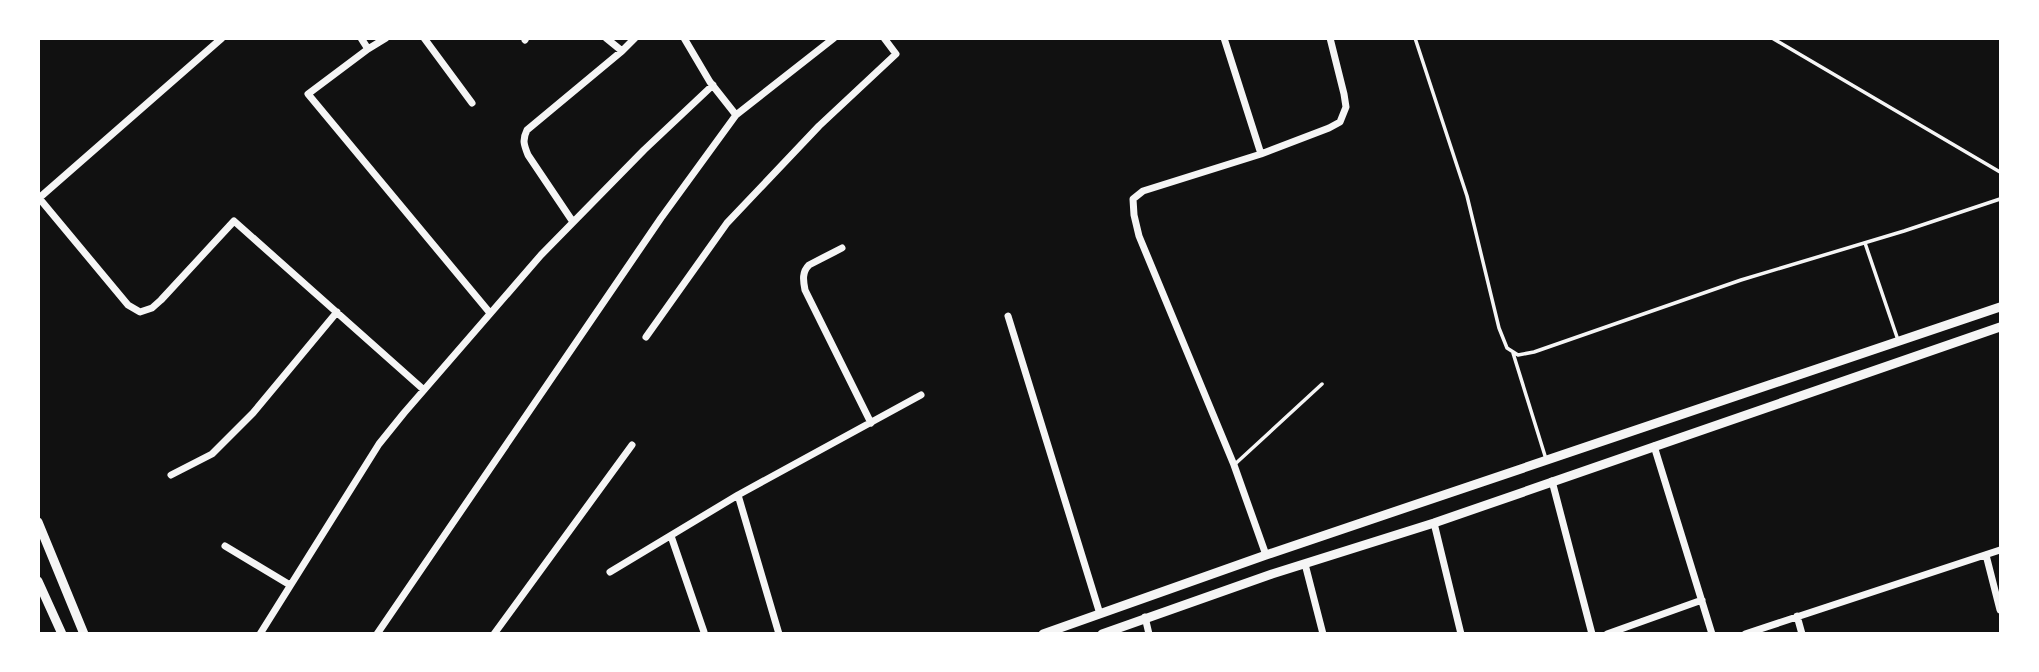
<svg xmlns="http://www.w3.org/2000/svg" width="2039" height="672" font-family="'Fira Sans Condensed',sans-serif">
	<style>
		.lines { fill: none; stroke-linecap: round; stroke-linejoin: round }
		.service { stroke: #f5f5f5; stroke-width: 3.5 }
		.minor { stroke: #f5f5f5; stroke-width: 7 }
		.tertiary { stroke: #f5f5f5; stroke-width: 9 }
	</style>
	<rect width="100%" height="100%" fill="#111"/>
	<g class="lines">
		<!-- service -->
		<path class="service" d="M1415,38l52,158 32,132 8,20 11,7 16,-3 207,-72 163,-49 96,-32
			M1772,38l228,134
			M1865,243l33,97
			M1513,353l33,106
			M1234,465l88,-81"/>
		<!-- minor -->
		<path class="minor" d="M361,38l7,11 18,-11
			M424,38l48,65
			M606,38l16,13 13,-13
			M684,38l26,44 26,33 98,-77
			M1224,38l37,116
			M525,40l1,-2
			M368,49l-60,45 182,219
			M39,198l89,107 12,7 12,-4 9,-8 73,-79 190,169
			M38,199l184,-161
			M573,222l-45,-67c-4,-10 -6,-15 -1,-25l95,-79
			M842,248l-33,17c-7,7 -6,15 -4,25l66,133
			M1008,316l92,298
			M646,337l81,-114 92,-97 77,-72 -12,-16
			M1654,446l58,188
			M171,475l41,-21 41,-41 84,-101
			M1552,481l40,153
			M1434,523l27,111
			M671,536l33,96
			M225,546l65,39
			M1266,555l-32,-90 -95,-229 -5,-21 -1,-16 10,-8 118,-37 68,-26 11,-6 6,-15 -2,-13 -14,-56
			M1986,555l14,55
			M1305,564l18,70
			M610,572l128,-77
			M1797,616l5,18
			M1145,617l4,17
			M260,634l119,-190 25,-31 137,-158 103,-105 69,-65
			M377,634l284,-416 75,-103
			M494,634l138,-189
			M779,634l-41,-139 183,-100
			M1607,634l95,-34
			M1745,634l255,-84"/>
		<!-- tertiary -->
		<path class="tertiary" d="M38,522l46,112
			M38,581l24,53
			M1043,634l223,-79 734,-248
			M1102,634l170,-60 162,-51 566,-196"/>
	</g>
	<!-- border -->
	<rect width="2039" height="672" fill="none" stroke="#ffffff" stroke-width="80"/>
</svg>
